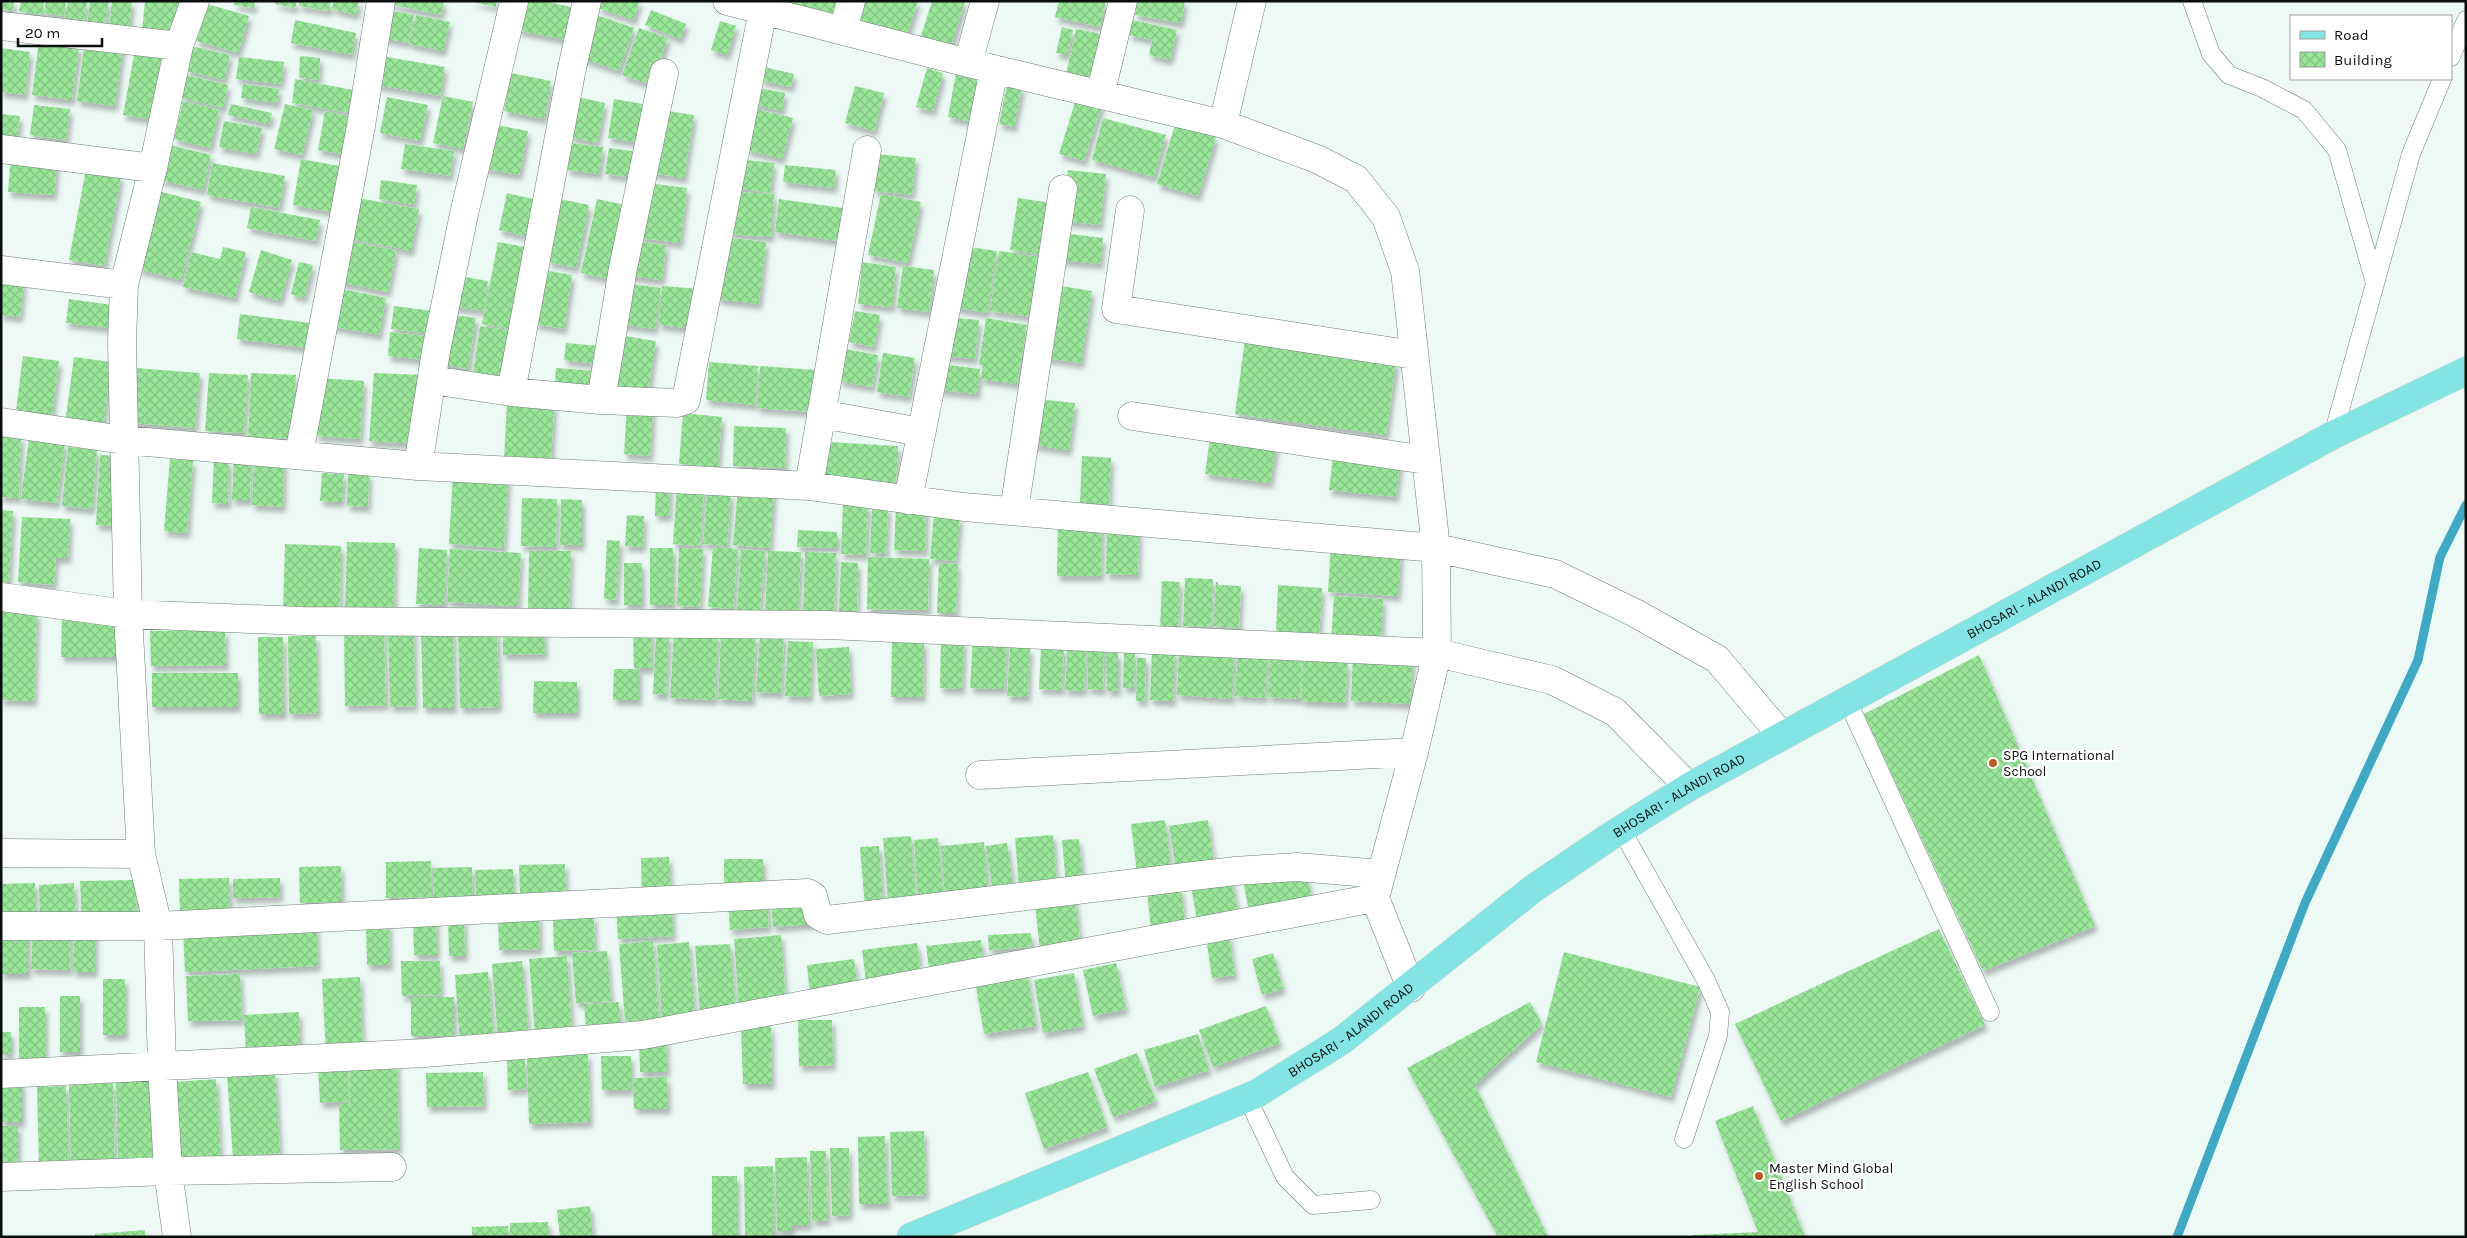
<svg xmlns="http://www.w3.org/2000/svg" width="2467" height="1238" font-family="Karla,sans-serif">
	<style>
		.lines { fill: none; stroke-linecap: round; stroke-linejoin: round }
		.stream { stroke: #3da9c5; stroke-width: 9 }
		.building { fill: url(#building-cross-hatch); filter: url(#shadow) }
		.service-casing { stroke: #717c78; stroke-width: 19 }
		.minor-casing { stroke: #717c78; stroke-width: 29 }
		.primary-casing { stroke: #d3d4d3; stroke-width: 29 }
		.service { stroke: #fff; stroke-width: 18 }
		.minor { stroke: #fff; stroke-width: 28 }
		.primary { stroke: #82e5e4; stroke-width: 28 }
		.poi-dot { fill: #bc5822; stroke: #fff; stroke-width: 2 }
		.labels { text-anchor: middle; stroke-width: 4.5; stroke-linejoin: round; paint-order: stroke }
		.street-label { font-size: 14px; fill: #0a0e0d; stroke: #fff }
		.poi-label { font-size: 14px; fill: #0a0e0d; stroke: #fff; text-anchor: start }
	</style>
	<defs>
		<pattern id="building-cross-hatch" width="8" height="8" patternUnits="userSpaceOnUse" patternTransform="scale(1.25)"><rect width="8" height="8" fill="#99e699"/><path d="M0 0l8 8M0 8l8-8" fill="none" stroke="#82c483"/></pattern>
		<filter id="shadow"><feDropShadow dx="3" dy="5.5" stdDeviation="2.5" flood-color="#0004"/></filter>
	</defs>
	<rect width="100%" height="100%" fill="#ecf9f4"/>
	<g class="lines">
		<!-- stream -->
		<path class="stream" d="M2177,1237l128,-334 113,-243 22,-103 26,-52"/>
	</g>
	<!-- building -->
	<path class="building" d="M1,1h13l-1,10 -12,-2z
		M21,1h23l-2,14 -23,-4z
		M46,1h20l-2,15 -20,-3z
		M68,1h19l-3,22 -19,-3z
		M90,1h19l-4,25 -18,-3z
		M112,1h20l-3,28 -20,-3z
		M145,1h40l-4,36 -39,-5z
		M235,1h20l-1,7 -20,-3z
		M276,1h21l-2,7 -20,-4z
		M299,1h32l-2,10 -30,-5z
		M334,1h25l-3,14 -24,-6z
		M389,1h55l-3,14 -53,-11z
		M469,1h28l-1,6z
		M523,1h20l33,7 -6,33 -53,-11z
		M600,1h40l-7,19 -35,-12z
		M790,1h55l-7,22 -50,-16z
		M859,1h59l-12,37 -53,-16z
		M932,1h33l-14,45 -30,-10z
		M1059,1h47l-6,26 -45,-10z
		M1137,1h48l-4,22 -46,-8z
		M207,4l42,12 -11,37 -42,-12z
		M383,9l31,6 -6,28 -30,-6z
		M651,10l35,14 -6,15 -35,-14z
		M594,14l40,14 -15,43 -40,-14z
		M416,15l34,7 -7,29 -34,-7z
		M295,20l61,13 -4,22 -61,-12z
		M1132,20l45,10 -7,30 -21,-5 3,-15 -23,-5z
		M720,21l16,5 -9,29 -16,-5z
		M1062,27l11,3 -6,25 -11,-2z
		M639,28l29,10 -17,47 -29,-10z
		M1076,29l26,5 -11,50 -26,-5z
		M85,40l38,4 -8,62 -38,-5z
		M39,42l40,5 -7,53 -40,-5z
		M136,45l37,7 -13,69 -37,-6z
		M191,46l39,9 -6,25 -38,-9z
		M1,48l29,4 -5,43 -24,-3z
		M300,56l20,2 -1,22 -20,-2z
		M381,56l64,11 -5,29 -64,-11z
		M239,57l45,5 -3,22 -45,-5z
		M764,67l30,7 -3,13 -31,-7z
		M927,68l16,5 -10,38 -17,-4z
		M511,73l40,8 -7,38 -40,-8z
		M956,73l29,6 -8,44 -29,-6z
		M186,75l42,10 -5,23 -42,-10z
		M295,79l58,11 -4,23 -57,-10z
		M243,84l36,5 -2,14 -36,-5z
		M1007,84l15,3 -8,40 -15,-3z
		M855,86l29,7 -10,38 -29,-8z
		M754,87l31,6 -3,18 -32,-7z
		M443,96l30,6 -10,47 -30,-6z
		M1077,96l25,8 -18,57 -25,-7z
		M387,97l41,8 -8,36 -40,-8z
		M578,97l27,6 -8,40 -27,-6z
		M614,99l35,6 -7,38 -34,-5z
		M183,101l36,9 -9,38 -36,-9z
		M231,104l41,9 -3,11 -41,-9z
		M285,104l28,6 -11,45 -28,-6z
		M34,105l36,4 -4,31 -36,-5z
		M756,109l37,9 -11,41 -36,-9z
		M661,110l33,5 -10,63 -33,-5z
		M325,111l28,6 -7,38 -28,-5z
		M1,114l19,2 -4,29 -15,-2z
		M1103,118l63,17 -12,42 -62,-17z
		M224,121l38,7 -6,26 -37,-7z
		M490,124l38,7 -9,44 -37,-7z
		M1175,125l41,12 -18,59 -41,-12z
		M571,143l32,4 -4,27 -32,-4z
		M405,144l49,7 -4,25 -49,-7z
		M169,145l42,10 -8,35 -42,-10z
		M609,148l31,4 -4,26 -31,-4z
		M877,154l39,4 -4,37 -39,-4z
		M11,157l46,3 -3,35 -46,-3z
		M301,159l39,7 -8,46 -39,-7z
		M737,159l37,4 -4,30 -37,-5z
		M212,163l73,13 -6,32 -72,-13z
		M785,165l51,5 -2,18 -51,-6z
		M86,169l35,7 -17,90 -35,-6z
		M1068,170l38,4 -6,51 -38,-4z
		M381,180l36,5 -3,20 -35,-6z
		M647,183l40,5 -7,55 -41,-5z
		M158,191l43,11 -20,78 -43,-11z
		M732,192l42,2 -3,43 -42,-3z
		M507,193l34,8 -8,37 -34,-8z
		M881,194l40,8 -13,61 -40,-8z
		M353,197l66,12 -8,42 -66,-13z
		M1018,198l33,5 -8,52 -33,-5z
		M560,199l29,6 -13,63 -28,-6z
		M597,199l32,7 -16,74 -32,-7z
		M779,199l64,9 -4,33 -64,-9z
		M251,207l69,13 -4,21 -69,-13z
		M1063,233l40,5 -3,26 -40,-4z
		M724,237l42,5 -7,62 -42,-5z
		M342,240l54,10 -8,42 -54,-11z
		M633,241l33,4 -4,35 -34,-4z
		M498,242l33,6 -16,82 -33,-6z
		M962,246l35,5 -10,62 -35,-6z
		M223,247l23,5 -11,46 -52,-11 8,-35 29,7z
		M261,250l31,10 -12,41 -31,-9z
		M999,251l42,6 -9,60 -42,-6z
		M299,262l14,3 -9,33 -13,-4z
		M862,262l34,5 -4,40 -34,-3z
		M903,266l31,4 -5,42 -32,-4z
		M543,270l29,5 -8,54 -29,-5z
		M454,275l34,6 -4,30 -35,-5z
		M1,278l23,3 -4,36 -19,-2z
		M625,283l36,5 -6,41 -36,-5z
		M1049,284l43,7 -11,72 -43,-6z
		M662,286l38,3 -4,40 -37,-4z
		M337,288l49,10 -7,37 -49,-9z
		M69,299l43,6 -3,23 -43,-5z
		M394,306l39,5 -2,23 -40,-5z
		M855,311l25,4 -6,32 -25,-5z
		M240,314l70,9 -3,25 -70,-9z
		M448,314l28,4 -8,51 -27,-5z
		M945,317l34,3 -4,39 -34,-3z
		M986,318l41,7 -10,59 -36,-5 2,-14h-4z
		M480,326l34,5 -7,47 -34,-5z
		M390,332l38,4 -3,24 -37,-4z
		M618,335l38,6 -8,51 -38,-6z
		M1245,340l151,22 -10,73 -151,-21z
		M566,343l33,3 -2,18 -33,-4z
		M845,349l33,6 -6,32 -33,-6z
		M883,353l32,5 -6,39 -32,-5z
		M23,356l36,5 -8,62 -36,-4z
		M74,357l37,5 -8,67 -38,-5z
		M709,362l49,4 -3,39 -49,-5z
		M941,364l39,5 -3,25 -39,-4z
		M760,366l56,4 -4,42 -55,-4z
		M136,368l64,5 -5,55 -63,-5z
		M556,368l42,3 -1,16 -42,-3z
		M209,373l39,2 -4,58 -39,-2z
		M251,373l45,2 -4,64 -44,-2z
		M374,373l49,2 -5,69 -49,-3z
		M319,378l45,3 -4,58 -44,-3z
		M1036,399l39,4 -6,47 -38,-5z
		M507,403l47,2 -3,57 -47,-2z
		M627,406l26,2 -3,48 -26,-2z
		M683,413l39,4 -4,50 -39,-3z
		M734,426l52,2 -1,40 -52,-2z
		M1211,431l66,10 -7,42 -65,-9z
		M1,436h20l-2,62 -18,-1z
		M29,438l36,5 -8,60 -36,-4z
		M828,442l70,4 -2,37 -71,-5z
		M68,447l29,3 -5,59 -30,-3z
		M1334,449l67,7 -5,41 -67,-7z
		M100,455l19,1 -4,70 -19,-1z
		M1082,456l29,2 -2,47 -29,-2z
		M234,457l17,1 -1,42h-18z
		M254,458l30,1 -1,48 -31,-2z
		M170,459l23,1 -6,73 -23,-2z
		M214,460l15,1 -1,43 -16,-1z
		M348,472l21,1 -1,34 -21,-1z
		M322,473l22,1 -2,28 -22,-1z
		M453,473l55,2 -4,73 -55,-4z
		M677,485l27,2 -4,59 -27,-2z
		M656,486l14,1 -1,29h-14z
		M738,488l36,3 -4,57 -37,-3z
		M707,492l24,2 -4,52 -24,-2z
		M522,498l35,1 -1,48 -35,-1z
		M561,499l21,1v45h-22z
		M843,503l25,2 -2,50 -25,-1z
		M872,507h16l-2,47 -16,-1z
		M896,507l30,1 -1,43 -31,-1z
		M1,510l12,1 -4,71h-8z
		M934,514l26,2 -4,45 -26,-2z
		M627,515l17,1 -1,31 -18,-1z
		M22,517l48,2 -2,39h-12l-2,27 -36,-3z
		M1058,523l44,1 -1,52h-44z
		M1107,526l32,1 -1,48 -32,-1z
		M798,530l39,2v16l-40,-1z
		M607,540l13,1 -4,59 -12,-1z
		M347,542l48,1 -1,68 -49,-1z
		M285,544l56,2 -1,68 -57,-1z
		M1331,544l70,5 -3,47 -70,-4z
		M713,547l25,2 -5,60 -25,-2z
		M419,548l28,2 -3,55 -28,-1z
		M650,548h23v57h-23z
		M679,548l24,1 -3,58 -23,-1z
		M450,549l71,4 -3,53 -71,-4z
		M741,549l24,2 -5,61 -23,-2z
		M529,551h42l-2,61 -41,-1z
		M768,551l33,1 -3,62 -33,-1z
		M805,552l31,1 -2,60 -31,-1z
		M868,557l61,2 -1,51 -61,-1z
		M841,562l17,1 -1,48h-18z
		M624,563h18v42h-18z
		M939,563l19,1 -2,49h-19z
		M1185,578l28,1 -2,48 -28,-1z
		M1162,581l18,1 -2,48 -18,-1z
		M1216,582h2v3l23,1 -2,42 -26,-2z
		M1278,585l44,3 -3,49 -43,-3z
		M1334,596l49,3 -2,46 -50,-2z
		M1,612l36,1 -3,88 -33,-1z
		M62,618h61v39h-62z
		M384,627l2,78 -41,1 -1,-78z
		M544,627l1,27 -42,1v-27z
		M453,628l1,80h-31l-2,-79z
		M388,629h26l1,77 -25,1z
		M497,629l2,78 -39,1 -2,-78z
		M633,629h18l1,39h-18z
		M225,630l1,35 -75,1 -1,-35z
		M674,632l44,3 -3,65 -45,-2z
		M721,634l35,2 -4,65 -34,-2z
		M760,634l24,2 -3,57 -25,-1z
		M656,635h13l-3,60 -13,-1z
		M288,636h28l2,77 -29,1z
		M258,637h25l1,77h-25z
		M973,637l34,2 -3,50 -34,-1z
		M941,640l23,1 -2,48 -22,-1z
		M788,641l25,1 -3,55 -25,-1z
		M892,641l32,1 -1,55h-32z
		M1068,642l18,1 -2,48 -19,-1z
		M1088,645h16l-1,45 -15,-1z
		M849,647l2,47 -32,2 -3,-47z
		M1010,647l20,1 -2,49 -21,-1z
		M1041,647l23,1 -2,42 -23,-1z
		M1152,650l23,1 -2,50 -23,-1z
		M1179,650l56,3 -3,46 -55,-4z
		M1238,651l30,2 -3,45 -30,-2z
		M1270,651l32,2 -2,46 -32,-2z
		M1124,652h11l-1,36h-11z
		M1106,653h12v38h-11z
		M1353,654l60,3 -3,47 -59,-3z
		M1979,655l116,271 -112,45 -119,-257z
		M1137,658h9l-1,43h-9z
		M1303,660l45,3 -3,40 -44,-2z
		M614,669h25v31h-26z
		M152,673h86v34h-86z
		M534,681l43,1v31h-44z
		M1165,820l6,50 -34,3 -6,-49z
		M1208,820l6,43 -38,6 -7,-43z
		M1053,835l4,48 -38,3 -4,-48z
		M911,836l5,64 -28,2 -5,-64z
		M938,838l5,55 -25,3 -4,-56z
		M1079,839l4,45 -17,1 -4,-45z
		M984,842l4,52 -43,3 -4,-51z
		M1007,843l7,48 -21,3 -7,-48z
		M879,846l4,60 -18,1 -5,-60z
		M669,857l2,36 -29,1 -1,-36z
		M724,859h39v31h-39z
		M431,861l1,36 -46,1v-36z
		M565,864l1,30 -46,2 -1,-31z
		M341,866l1,36 -42,1 -1,-36z
		M472,867l1,31 -39,1 -1,-31z
		M513,869v29l-37,1 -1,-29z
		M1305,873l9,29 -65,10 -6,-33z
		M229,878l1,37 -50,1 -1,-37z
		M280,878v19l-47,1v-19z
		M1232,879l6,35 -41,7 -6,-36z
		M136,880l1,43 -55,2 -2,-44z
		M35,883v41h-34v-40z
		M74,883l2,40 -36,1 -1,-39z
		M1181,888l4,38 -34,3 -4,-38z
		M810,896l2,28 -39,3 -2,-28z
		M1075,897l6,51 -41,4 -5,-50z
		M767,900l2,27 -39,3 -2,-28z
		M672,906l1,30 -55,3 -2,-31z
		M498,915h41l1,34 -41,1z
		M436,916l1,39h-23l-1,-38z
		M594,916l1,34 -41,1 -1,-34z
		M464,918l1,38h-16l-1,-37z
		M316,922l2,44 -133,6 -2,-44z
		M366,923h23l1,42h-23z
		M1,929h27v45h-27z
		M1939,929l46,96 -204,96 -46,-97z
		M33,931l38,1 -1,38 -39,-1z
		M74,931h21v41h-22z
		M1031,933l1,14 -43,3 -1,-15z
		M1229,934l6,41 -23,3 -6,-41z
		M781,935l5,68 -47,4 -5,-68z
		M981,940l2,22 -54,6 -3,-22z
		M653,941l6,78 -34,2 -6,-77z
		M689,942l6,76 -33,3 -5,-76z
		M917,943l4,31 -55,7 -4,-31z
		M730,944l6,68 -36,3 -5,-69z
		M607,951l4,50 -35,2 -4,-50z
		M1564,952l136,35 -29,110 -135,-35z
		M1273,953l10,36 -21,6 -10,-36z
		M567,956l5,75 -37,3 -6,-75z
		M854,959l4,30 -48,6 -3,-30z
		M401,961h39l1,34 -39,1z
		M522,961l7,78 -31,2 -6,-77z
		M1116,963l10,46 -33,7 -10,-46z
		M488,972l6,69 -34,3 -5,-69z
		M1027,972l9,54 -52,8 -9,-53z
		M1074,973l9,53 -40,7 -9,-53z
		M240,974l2,46 -54,1 -2,-45z
		M360,977l3,75 -37,1 -4,-74z
		M103,979h22v56h-22z
		M60,996h20v56h-20z
		M411,997h43v39h-43z
		M619,1002l1,24 -34,2 -2,-24z
		M1530,1002l12,22 -67,61 73,152h-50l-91,-169z
		M1266,1006l14,37 -67,24 -14,-37z
		M19,1007h26v55h-26z
		M299,1012l1,39 -54,3 -2,-39z
		M798,1020h34l1,45 -34,1z
		M741,1026h30l1,58h-29z
		M1,1032h10v22h-10z
		M1198,1034l11,36 -54,17 -11,-37z
		M666,1038l1,34h-27l-1,-33z
		M1137,1053l19,48 -43,16 -19,-48z
		M588,1054l2,68 -61,2 -2,-69z
		M601,1056h30v34h-29z
		M397,1057l2,92 -59,1 -1,-47h11l-1,-39z
		M525,1058l1,31 -18,1 -1,-31z
		M348,1065l1,36 -29,2 -2,-37z
		M275,1072l5,81 -47,4 -6,-82z
		M483,1072l1,34 -57,1 -1,-34z
		M1088,1072l19,55 -63,22 -19,-56z
		M667,1077l1,32h-34l-1,-31z
		M216,1079l5,81 -42,3 -4,-81z
		M151,1080l2,86h-35l-2,-85z
		M1,1081h21v41h-21z
		M113,1083l2,84 -44,1 -2,-84z
		M66,1086l3,80 -30,1 -2,-80z
		M1753,1106l52,131h-112v-2l65,-3 -43,-111z
		M1,1126h17v42h-17z
		M924,1131l2,64 -34,1 -2,-64z
		M885,1136l2,68h-28l-1,-67z
		M830,1148h19l1,67 -18,1z
		M810,1151h16l2,69 -16,1z
		M807,1157l2,68h-17v6h-15l-2,-73z
		M773,1166l1,71h-29l-1,-70z
		M712,1176h25v61h-25z
		M590,1206l3,31h-33l-3,-27z
		M548,1222l1,15h-39v-14z
		M508,1226v11h-36v-10z
		M145,1230v7h-50v-3z"/>
	<g class="lines">
		<defs>
			<path id="service" d="M2192,1l19,53 18,21 33,13 42,22 33,40 38,133
				M2451,57l15,-37
				M2333,435l78,-281 31,-75
				M1847,700l143,312
				M1621,829l86,153 13,30 -2,24 -34,103
				M1247,1097l38,80 28,28 58,-5"/>
			<path id="minor" d="M587,1l-16,72 -60,319 90,8 76,3 9,-3 77,-390
				M727,1l241,62 255,61
				M1252,1l-29,123 94,35 39,20 30,38 19,54 31,277 119,26 80,39 82,46 65,77
				M1,26l178,20
				M843,31l8,-30
				M968,63l17,-62
				M1100,95l23,-94
				M1,149l152,19
				M1130,210l-14,99 298,46
				M1,270l123,15
				M432,380l79,12
				M601,400l22,-132 41,-195
				M821,414l100,18
				M1132,416l294,44
				M1,422l123,18 294,26 391,20 155,21 472,41 1,105 -23,99 -39,146 36,90
				M299,454l62,-328 20,-125
				M418,466l18,-115 28,-137 50,-212
				M809,486l58,-336
				M908,500l86,-431
				M1014,511l49,-322
				M1,597l127,17 174,7 526,4 609,28 115,27 63,32 74,75
				M980,775l434,-23
				M1,853l140,1
				M1,926h157l650,-33 5,3 5,19 9,5 408,-49 62,-4 84,7
				M1,1074l424,-21 218,-18 732,-137
				M1,1177l167,-6 224,-4
				M177,1237l-9,-66 -6,-105 -4,-140 -17,-72 -13,-240 -6,-271 2,-58 29,-117 26,-122 16,-45"/>
			<g id="primary">
				<path id="s1" d="M911,1237l345,-143 85,-53 193,-153 75,-51 80,-50 644,-352 133,-64"/>
			</g>
		</defs>
		<!-- service casing -->
		<use href="#service" class="service-casing"/>
		<!-- minor casing -->
		<use href="#minor" class="minor-casing"/>
		<!-- primary casing -->
		<use href="#primary" class="primary-casing"/>
		<!-- service -->
		<use href="#service" class="service"/>
		<!-- minor -->
		<use href="#minor" class="minor"/>
		<!-- primary -->
		<use href="#primary" class="primary"/>
	</g>
	<!-- markers -->
	<g class="poi-dot">
		<circle cx="1993" cy="763" r="5"/>
		<circle cx="1759" cy="1176" r="5"/>
	</g>
	<g class="labels">
		<!-- street labels -->
		<g class="street-label">
			<text dy="5" stroke="none"><textPath href="#s1" startOffset="1298">BHOSARI - ALANDI ROAD</textPath></text>
			<text dy="5" stroke="none"><textPath href="#s1" startOffset="892">BHOSARI - ALANDI ROAD</textPath></text>
			<text dy="5" stroke="none"><textPath href="#s1" startOffset="488">BHOSARI - ALANDI ROAD</textPath></text>
		</g>
		<!-- poi labels -->
		<g class="poi-label">
			<text x="2003" y="760">SPG International<tspan x="2003" dy="16">School</tspan></text>
			<text x="1769" y="1173">Master Mind Global<tspan x="1769" dy="16">English School</tspan></text>
		</g>
	</g>
	<!-- border -->
	<rect width="2467" height="1238" fill="none" stroke="#0a0e0d" stroke-width="5"/>
	<!-- legend -->
	<rect x="2290" y="15" width="162" height="65" fill="#ffffff" stroke="#9d9f9e"/>
	<rect x="2300" y="31" width="25" height="8" fill="#82e5e4" stroke="#9d9f9e"/>
	<text x="2334" y="40" font-size="15" fill="#0a0e0d">Road</text>
	<rect x="2300" y="52" width="25" height="15" fill="url(#building-cross-hatch)" stroke="#9d9f9e"/>
	<text x="2334" y="65" font-size="15" fill="#0a0e0d">Building</text>
	<!-- scale -->
	<path d="M18 38v8h84v-8" fill="none" stroke="#0a0e0d" stroke-width="2.5"/>
	<text x="25" y="38" font-size="15" fill="#0a0e0d" stroke="#ffffff" stroke-width="4" paint-order="stroke">20 m</text>
</svg>
